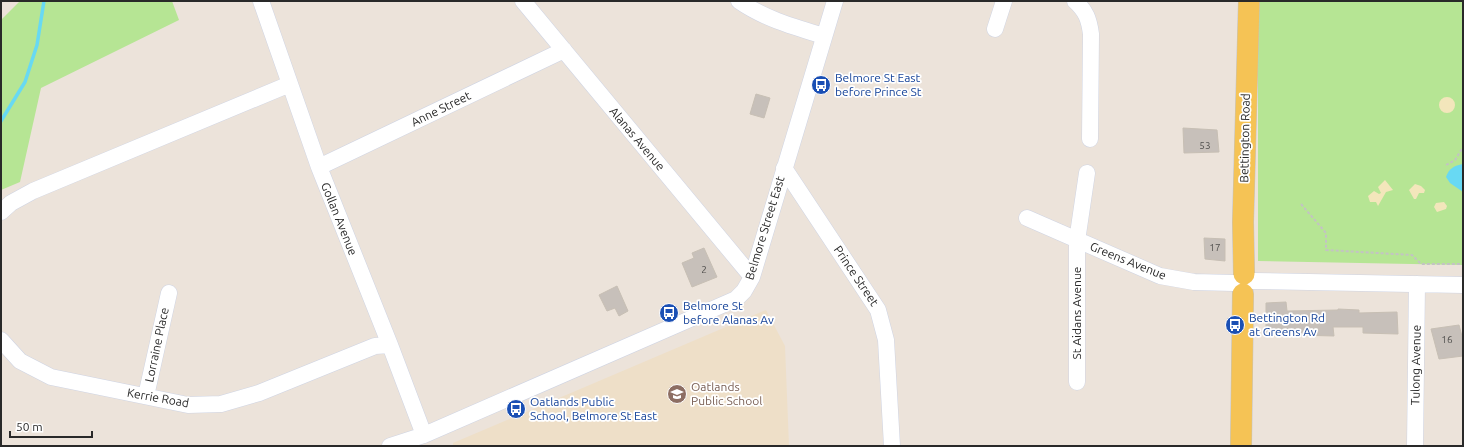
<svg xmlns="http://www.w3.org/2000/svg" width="1464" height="447" font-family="Ubuntu,sans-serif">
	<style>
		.education { fill: #eedfc8 }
		.green { fill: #b6e594 }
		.sand { fill: #f3e6bb }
		.water { fill: #68d9f3 }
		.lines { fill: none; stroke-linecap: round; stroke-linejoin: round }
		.stream { stroke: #68d9f3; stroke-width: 3.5 }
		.building { fill: #c7c0ba; stroke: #c7bfb4 }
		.minor-casing { stroke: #cfd4e3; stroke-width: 17 }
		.major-casing { stroke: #c3c3c3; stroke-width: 22 }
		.path { stroke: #c3c3c3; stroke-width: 2; stroke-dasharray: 3 2; stroke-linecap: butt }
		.minor { stroke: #fff; stroke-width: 16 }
		.major { stroke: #f5c355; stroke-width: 21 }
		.labels { text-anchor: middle; stroke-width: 3.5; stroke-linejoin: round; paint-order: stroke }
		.number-label { font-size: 10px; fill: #504f4d }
		.transit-label { font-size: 12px; fill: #164399; stroke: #fff; text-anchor: start }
		.street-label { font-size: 12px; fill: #292929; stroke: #fff }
		.education-label { font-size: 12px; fill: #785e54; stroke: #fff; text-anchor: start }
	</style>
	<rect width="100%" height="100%" fill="#ece3da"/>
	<!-- education -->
	<path class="education" d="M766,310l19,36 4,100h-336v-3z"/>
	<!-- green -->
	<path class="green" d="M20,1h152l7,19 -138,68 -21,94 -19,8v-170z
		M1258,1h205v264l-205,-4z"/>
	<!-- sand -->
	<path class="sand" d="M1439 105a8 8 0 1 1 16 0a8 8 0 1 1-16 0Z
		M1385,180l8,10 -7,2 -8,14 -2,-4h-6l-2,-6 6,-5 5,3 2,-1 -3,-6z
		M1415,184l6,2 4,4 -1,3h-5l-3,6h-2l-5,-9z
		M1444,202l3,4 -1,3 -9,3 -3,-5 2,-4z"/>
	<!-- water -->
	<path class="water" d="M1463,164v28l-13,-9 -4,-6c3,-9 8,-11 17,-13z"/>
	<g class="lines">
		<!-- stream -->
		<path class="stream" d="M1,121l24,-39 12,-37 7,-44"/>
	</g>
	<!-- building -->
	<path class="building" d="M756,94l14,4 -6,20 -14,-4z
		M1183,128l34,2 2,22 -35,1z
		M1204,238l21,1v22l-20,-2z
		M704,248l13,29 -25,10 -10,-24 12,-5 -2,-5z
		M617,286l11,25 -9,5 -4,-8 -8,3 -8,-16z
		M1286,302l1,9 51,-1v-1l21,1v3l38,-1 1,22 -35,-1v-6h-30l1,9 -37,-1 1,-4 -32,1v-29z
		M1459,325l4,15v16l-24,3 -8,-30z"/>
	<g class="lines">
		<defs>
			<path id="minor" d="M261,1l58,166 71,178 34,90
				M523,1l229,276
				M739,1c26,18 55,26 85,35
				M1075,1c11,10 14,18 16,33l-1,105
				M995,29l9,-28
				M319,167l245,-117
				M784,168l94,142 8,30 6,106
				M1,212l10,-9 22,-12 257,-107
				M1027,218l133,58 34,6 40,1
				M1253,281l210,4
				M1,340l19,21 31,16 137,28 33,-1 38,-11 116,-47 15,-1
				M1077,382v-141l10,-68
				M146,396l23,-103
				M390,446l34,-11 312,-136 8,-8 8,-14 83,-276
				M1415,446l2,-162"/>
			<path id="major" d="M1244,274l-1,-52 6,-221
				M1241,446l2,-152"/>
		</defs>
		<!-- minor casing -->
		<use href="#minor" class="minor-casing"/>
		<!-- major casing -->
		<use href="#major" class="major-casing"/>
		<!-- path -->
		<path class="path" d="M1446,165l9,-5 8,-13
			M1301,204l25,29v17l86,5 9,9h42"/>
		<!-- minor -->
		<use href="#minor" class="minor"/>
		<!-- major -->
		<use href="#major" class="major"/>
	</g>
	<!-- icons -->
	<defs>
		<symbol id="bus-disc" viewBox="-11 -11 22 22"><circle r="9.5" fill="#1a4fb4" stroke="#fff"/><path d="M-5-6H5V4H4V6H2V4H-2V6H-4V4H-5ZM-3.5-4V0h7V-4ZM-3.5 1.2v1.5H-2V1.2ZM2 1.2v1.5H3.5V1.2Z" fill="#fff"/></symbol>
		<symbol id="school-disc" viewBox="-11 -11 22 22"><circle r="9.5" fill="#8d6e63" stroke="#fff"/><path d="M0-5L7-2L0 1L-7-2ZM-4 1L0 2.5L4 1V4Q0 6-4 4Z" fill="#fff"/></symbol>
	</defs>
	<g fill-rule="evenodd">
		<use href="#bus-disc" x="810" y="74" width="22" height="22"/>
		<use href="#bus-disc" x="658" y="302" width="22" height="22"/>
		<use href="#bus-disc" x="1224" y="314" width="22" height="22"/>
		<use href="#school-disc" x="666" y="383" width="22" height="22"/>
		<use href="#bus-disc" x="505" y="398" width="22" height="22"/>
	</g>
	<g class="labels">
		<!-- number labels -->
		<g class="number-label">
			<text x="1205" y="149">53</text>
			<text x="1215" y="251">17</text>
			<text x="704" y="273">2</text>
			<text x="1447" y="343">16</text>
		</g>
		<!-- transit labels -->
		<g class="transit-label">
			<text x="835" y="82">Belmore St East<tspan x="835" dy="14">before Prince St</tspan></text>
			<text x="683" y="310">Belmore St<tspan x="683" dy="14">before Alanas Av</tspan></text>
			<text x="1249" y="322">Bettington Rd<tspan x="1249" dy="14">at Greens Av</tspan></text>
			<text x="530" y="406">Oatlands Public<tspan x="530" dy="14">School, Belmore St East</tspan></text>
		</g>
		<!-- street labels -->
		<g class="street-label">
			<text transform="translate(441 109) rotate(-26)" y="4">Anne Street</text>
			<text transform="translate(1245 138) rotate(-89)" y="4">Bettington Road</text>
			<text transform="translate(637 139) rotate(50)" y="4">Alanas Avenue</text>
			<text transform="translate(339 219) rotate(68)" y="4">Gollan Avenue</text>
			<text transform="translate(765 228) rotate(-73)" y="4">Belmore Street East</text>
			<text transform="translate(1128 261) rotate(22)" y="4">Greens Avenue</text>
			<text transform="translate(856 276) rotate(56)" y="4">Prince Street</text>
			<text transform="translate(1077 313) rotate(-90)" y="4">St Aidans Avenue</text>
			<text transform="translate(157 345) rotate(-78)" y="4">Lorraine Place</text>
			<text transform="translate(1416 365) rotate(-89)" y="4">Tulong Avenue</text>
			<text transform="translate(158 398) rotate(10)" y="4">Kerrie Road</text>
		</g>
		<!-- education labels -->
		<g class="education-label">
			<text x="691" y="391">Oatlands<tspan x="691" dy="14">Public School</tspan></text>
		</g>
	</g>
	<!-- border -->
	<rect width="1464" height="447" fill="none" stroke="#292929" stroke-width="4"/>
	<!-- scale -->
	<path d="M10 431v6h82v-6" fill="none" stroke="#292929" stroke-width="2"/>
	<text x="16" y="431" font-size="12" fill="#292929" stroke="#ffffff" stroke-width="3" paint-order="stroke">50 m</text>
</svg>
